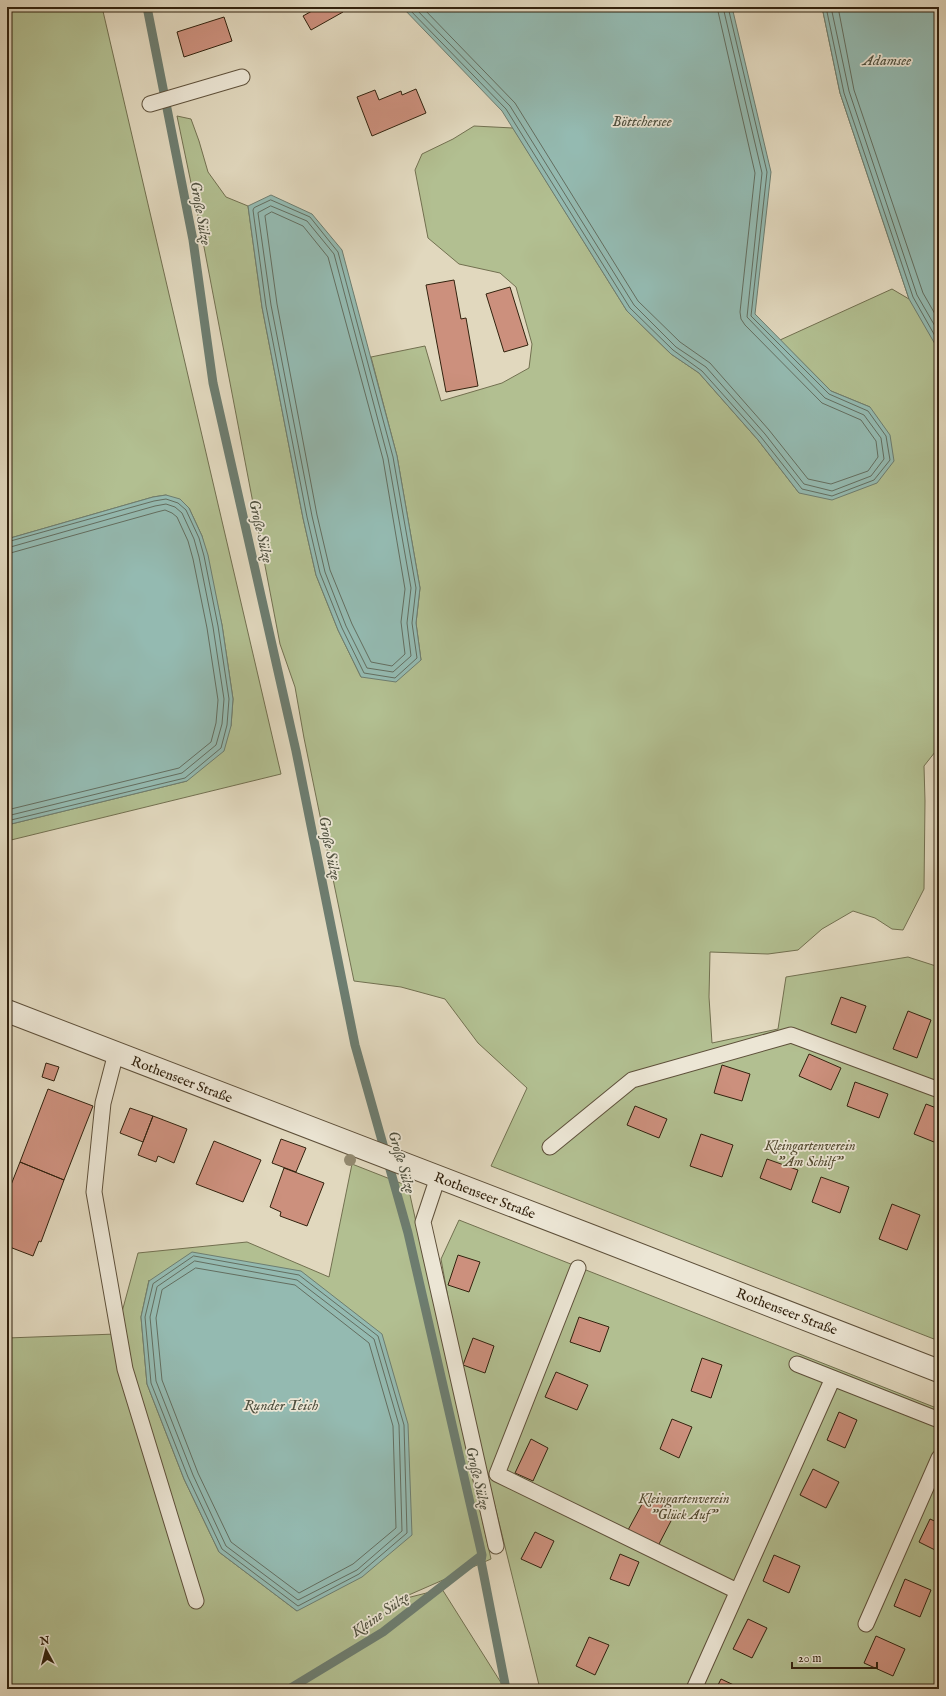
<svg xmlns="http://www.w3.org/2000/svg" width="946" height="1696" font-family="'IM FELL English',serif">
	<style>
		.green { fill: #b2bf91; stroke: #727050; fill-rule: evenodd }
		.water { fill: #94bab1; stroke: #6d7d70 }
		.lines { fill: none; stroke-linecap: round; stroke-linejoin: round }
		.shore { stroke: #636e60; stroke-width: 1 }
		.stream { stroke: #6d7d70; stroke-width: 9 }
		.building { fill: #cc907d; stroke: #32220e }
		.service-casing { stroke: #5e503a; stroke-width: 17 }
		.tertiary-casing { stroke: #5e503a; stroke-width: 24 }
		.service { stroke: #ece6d5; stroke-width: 15 }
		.tertiary { stroke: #ece6d5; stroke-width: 22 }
		.tree { fill: #92896f }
		.labels { text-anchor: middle; stroke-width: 3.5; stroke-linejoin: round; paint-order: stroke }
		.street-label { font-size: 14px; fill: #32220e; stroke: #ece6d5 }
		.park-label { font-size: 14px; font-style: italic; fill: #52492f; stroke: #ece6d5 }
		.water-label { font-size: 15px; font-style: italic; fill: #4f503f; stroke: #ece6d5 }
	</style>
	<rect width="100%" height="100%" fill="#e1d8be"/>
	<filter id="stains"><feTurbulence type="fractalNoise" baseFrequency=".005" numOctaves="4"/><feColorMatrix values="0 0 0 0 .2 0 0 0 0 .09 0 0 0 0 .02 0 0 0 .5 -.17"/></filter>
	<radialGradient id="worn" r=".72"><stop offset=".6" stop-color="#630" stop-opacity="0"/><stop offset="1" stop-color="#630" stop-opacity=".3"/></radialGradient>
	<!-- green -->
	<path class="green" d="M7,7h95l179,767 -274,67v-16l180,-44 44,-55 2,-27 -11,-74 -20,-89 -13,-28 -23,-13 -13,2 -146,42z
		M822,7h64l53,212v528l-15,19 1,35 -1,88 -21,41 -11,-1 -17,-11 -22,-7 -31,18 -24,21 -30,4 -58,-2 -1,45 3,46 66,-14 8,-52 122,-20 31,10v374l-448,-175 36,-78 -49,-45 -33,-44 -44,-12 -47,-6 -50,-243 -9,-51 -15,-43 -80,-418 -23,-110 14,3 8,22 9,31 18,25 22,9 14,101 41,211 13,57 22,55 23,47 60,-17 -5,-37 4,-35 -23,-132 -26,-99 54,-11 16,55 61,-18 27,-15 3,-24 -16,-57 -16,-14 -41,-9 -31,-26 -13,-68 7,-16 31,-15 21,-13 39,2 114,183 44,43 28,19 59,67 41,53 71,-86 -39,-16 -51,-51 112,-51 17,10 -69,-206z
		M352,1164l56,22 83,373 -96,42 47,-12 63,100h-498v-351l109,-4 22,-81 109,-11 82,35zM149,1280l148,331 -78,-59 -35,-73 -37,-95 -6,-67z
		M459,1220l480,189v280h-399l-80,-325 -19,-105z"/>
	<!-- water -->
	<path class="water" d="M402,7h330l39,165 -16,142 76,77 39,16 20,28 4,26 -17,22 -45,17 -33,-7 -41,-53 -59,-67 -28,-19 -44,-43 -125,-200z
		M822,7h117v344l-30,-52 -69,-206z
		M271,195l41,19 30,36 55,206 23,132 -4,35 5,37 -25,22 -35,-5 -23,-47 -22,-55 -13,-57 -41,-211 -14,-101z
		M166,495l14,4 9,9 13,28 6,19 14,70 11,74 -2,27 -7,25 -37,30 -180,44v-286l146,-42z
		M192,1252l109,19 81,63 26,90 4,111 -50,42 -65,34 -78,-59 -35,-73 -37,-95 -6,-67 8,-36z"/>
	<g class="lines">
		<!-- shore -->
		<path class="shore" d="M407,7l99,102 124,199 43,42 29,21 59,66 41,52 30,7 42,-16 16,-20 -4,-24 -18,-25 -39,-17 -78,-78 16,-144 -39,-165
			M414,7l96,99 124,199 42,42 30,20 59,67 39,50 28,7 39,-15 13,-17 -3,-21 -17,-23 -39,-17 -78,-81 15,-144 -39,-166
			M422,7l93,96 123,198 42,41 30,21 59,67 39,49 23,5 37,-13 10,-14 -2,-16 -15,-21 -39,-17 -77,-78 -4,-6 -1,-7 15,-139 -38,-166
			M826,7l18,86 69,204 26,46
			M831,7l18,84 68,204 22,38
			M838,7l16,83 69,203 16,28
			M271,200l39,17 28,35 55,205 23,131 -4,35 5,35 -22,20 -31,-5 -22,-45 -22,-55 -13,-56 -41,-211 -13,-96 1,-2z
			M271,206l36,15 27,33 54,204 23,130 -4,35 4,33 -18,16 -26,-4 -21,-42 -21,-54 -13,-56 -41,-211 -13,-92z
			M272,212l31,14 25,31 55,202 22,130 -4,33 4,32 -13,12 -21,-4 -19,-38 -22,-54 -13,-55 -40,-211 -12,-88z
			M7,542l147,-41 12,-2 12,4 8,7 13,28 5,18 14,70 11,73 -2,26 -6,23 -36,30 -178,43
			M7,548l148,-42 11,-2 9,3 7,6 12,26 5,18 14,70 11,72 -2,25 -6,21 -34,28 -175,43
			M7,554l150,-42 8,-2 7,3 5,4 11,24 5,18 14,69 11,72 -2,23 -5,19 -32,26 -172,42
			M194,1256l105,19 79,61 26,89 3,108 -48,41 -61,32 -76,-57 -34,-72 -37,-94 -6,-66 8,-33z
			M195,1261l102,19 77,59 25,86 3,106 -45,39 -59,30 -72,-54 -33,-71 -37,-94 -6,-64 7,-30z
			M196,1268l99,17 74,58 24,83 3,102 -43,36 -54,29 -68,-51 -33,-69 -36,-93 -6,-62 6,-28z"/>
		<!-- stream -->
		<path class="stream" d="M147,7l46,233 20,143 83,368 59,294 53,188 74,322 -1,6 25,128
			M289,1689l94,-57 99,-77"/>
	</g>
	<!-- building -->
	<path class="building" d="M319,7h21l3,5 -32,18 -8,-14z
		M224,17l8,24 -48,16 -7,-25z
		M416,89l10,24 -54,23 -15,-39 18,-7 4,10 22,-9 1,4z
		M454,280l7,39 5,-1 12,68 -32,6 -20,-107z
		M510,287l18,58 -24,7 -18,-58z
		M841,997l25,9 -10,27 -25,-9z
		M908,1011l23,9 -14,38 -24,-9z
		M809,1054l32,14 -10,22 -32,-14z
		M46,1063l13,4 -5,14 -12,-4z
		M722,1065l28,9 -8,27 -28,-8z
		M855,1082l33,12 -9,24 -32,-12z
		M48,1089l45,17 -29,74 -44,-18z
		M926,1104l13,5v35l-25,-10z
		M635,1106l32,13 -8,19 -32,-13z
		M130,1108l23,8 -10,26 -23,-9z
		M153,1116l34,13 -13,34 -16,-7 -2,6 -18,-7z
		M701,1134l32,11 -11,32 -32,-11z
		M281,1139l25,9 -10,24 -24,-9z
		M214,1141l47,19 -18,42 -47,-18z
		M767,1159l31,11 -7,20 -31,-12z
		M20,1162l44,18 -23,62 -2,-1 -6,15 -26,-10v-51z
		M284,1168l40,15 -17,43 -27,-10 1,-4 -11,-5z
		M821,1177l28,10 -9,26 -28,-11z
		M892,1204l28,11 -13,35 -28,-11z
		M458,1255l22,7 -11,30 -21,-7z
		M579,1317l30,10 -9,25 -30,-10z
		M473,1338l21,8 -9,27 -22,-8z
		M702,1358l20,7 -11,33 -20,-7z
		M556,1372l32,13 -11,25 -32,-13z
		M839,1412l18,8 -12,28 -18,-8z
		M672,1419l20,8 -13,31 -19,-9z
		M531,1439l17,9 -15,33 -18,-8z
		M813,1469l26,13 -13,26 -26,-13z
		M647,1495l17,8 -5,10 13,6 -14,27 -30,-16z
		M930,1519l9,4v29l-20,-10z
		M535,1532l19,9 -13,27 -20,-9z
		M620,1554l19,8 -10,24 -19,-7z
		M774,1555l26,11 -11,27 -26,-12z
		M905,1579l26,11 -11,27 -26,-11z
		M748,1619l19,9 -15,30 -19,-9z
		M876,1636l29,13 -12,27 -29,-13z
		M589,1637l20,8 -14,30 -19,-9z
		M721,1679l17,8v2h-22z"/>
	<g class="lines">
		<defs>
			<path id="service" d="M150,104l92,-27
				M116,1053l-13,50 -9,89 31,177 71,232
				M550,1147l82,-67 159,-45 148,55
				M438,1177l-15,45 73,324
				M578,1268l-81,206 240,117
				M797,1364l142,56
				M866,1624l73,-166
				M694,1689l139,-311"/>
			<path id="tertiary" d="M7,1011l582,224 350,136"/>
		</defs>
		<!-- service casing -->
		<use href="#service" class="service-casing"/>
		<!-- tertiary casing -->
		<use href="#tertiary" class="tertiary-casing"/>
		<!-- service -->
		<use href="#service" class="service"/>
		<!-- tertiary -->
		<use href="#tertiary" class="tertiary"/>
	</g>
	<!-- trees -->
	<circle class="tree" cx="350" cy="1160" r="6"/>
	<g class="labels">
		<!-- street labels -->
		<g class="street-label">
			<text transform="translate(182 1079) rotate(21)" y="5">Rothenseer Straße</text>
			<text transform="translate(485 1195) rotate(21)" y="5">Rothenseer Straße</text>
			<text transform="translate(787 1311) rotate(21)" y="5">Rothenseer Straße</text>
		</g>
		<!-- park labels -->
		<g class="park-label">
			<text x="810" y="1150">Kleingartenverein<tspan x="810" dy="16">"Am Schilf"</tspan></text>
			<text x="684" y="1503">Kleingartenverein<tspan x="684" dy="16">"Glück Auf"</tspan></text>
		</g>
		<!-- water labels -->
		<g class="water-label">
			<text x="887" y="65">Adamsee</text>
			<text x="642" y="126">Böttchersee</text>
			<text transform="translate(201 213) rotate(80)" y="5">Große Sülze</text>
			<text transform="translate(261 531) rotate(77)" y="5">Große Sülze</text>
			<text transform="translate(330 848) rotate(79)" y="5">Große Sülze</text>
			<text transform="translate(402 1162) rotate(74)" y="5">Große Sülze</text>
			<text x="281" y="1410">Runder Teich</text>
			<text transform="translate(478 1478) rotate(77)" y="5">Große Sülze</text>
			<text transform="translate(380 1614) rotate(-35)" y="5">Kleine Sülze</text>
		</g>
	</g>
	<!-- margin -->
	<rect width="946" height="1696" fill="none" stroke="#e1d8be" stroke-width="24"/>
	<rect x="8" y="8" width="930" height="1680" fill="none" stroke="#32220e" stroke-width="2"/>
	<rect x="12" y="12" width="922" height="1672" fill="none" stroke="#32220e"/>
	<!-- north arrow -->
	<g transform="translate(46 1650) rotate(353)" stroke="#ece6d5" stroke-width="3" paint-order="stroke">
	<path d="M0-3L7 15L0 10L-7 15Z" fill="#32220e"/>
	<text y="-6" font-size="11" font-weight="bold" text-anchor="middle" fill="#32220e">N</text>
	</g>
	<!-- scale -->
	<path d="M792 1662v6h85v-6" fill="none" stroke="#32220e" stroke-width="2"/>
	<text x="798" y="1662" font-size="12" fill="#32220e" stroke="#ece6d5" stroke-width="3" paint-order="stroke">20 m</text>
	<rect width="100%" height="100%" filter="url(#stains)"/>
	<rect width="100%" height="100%" fill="url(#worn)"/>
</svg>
